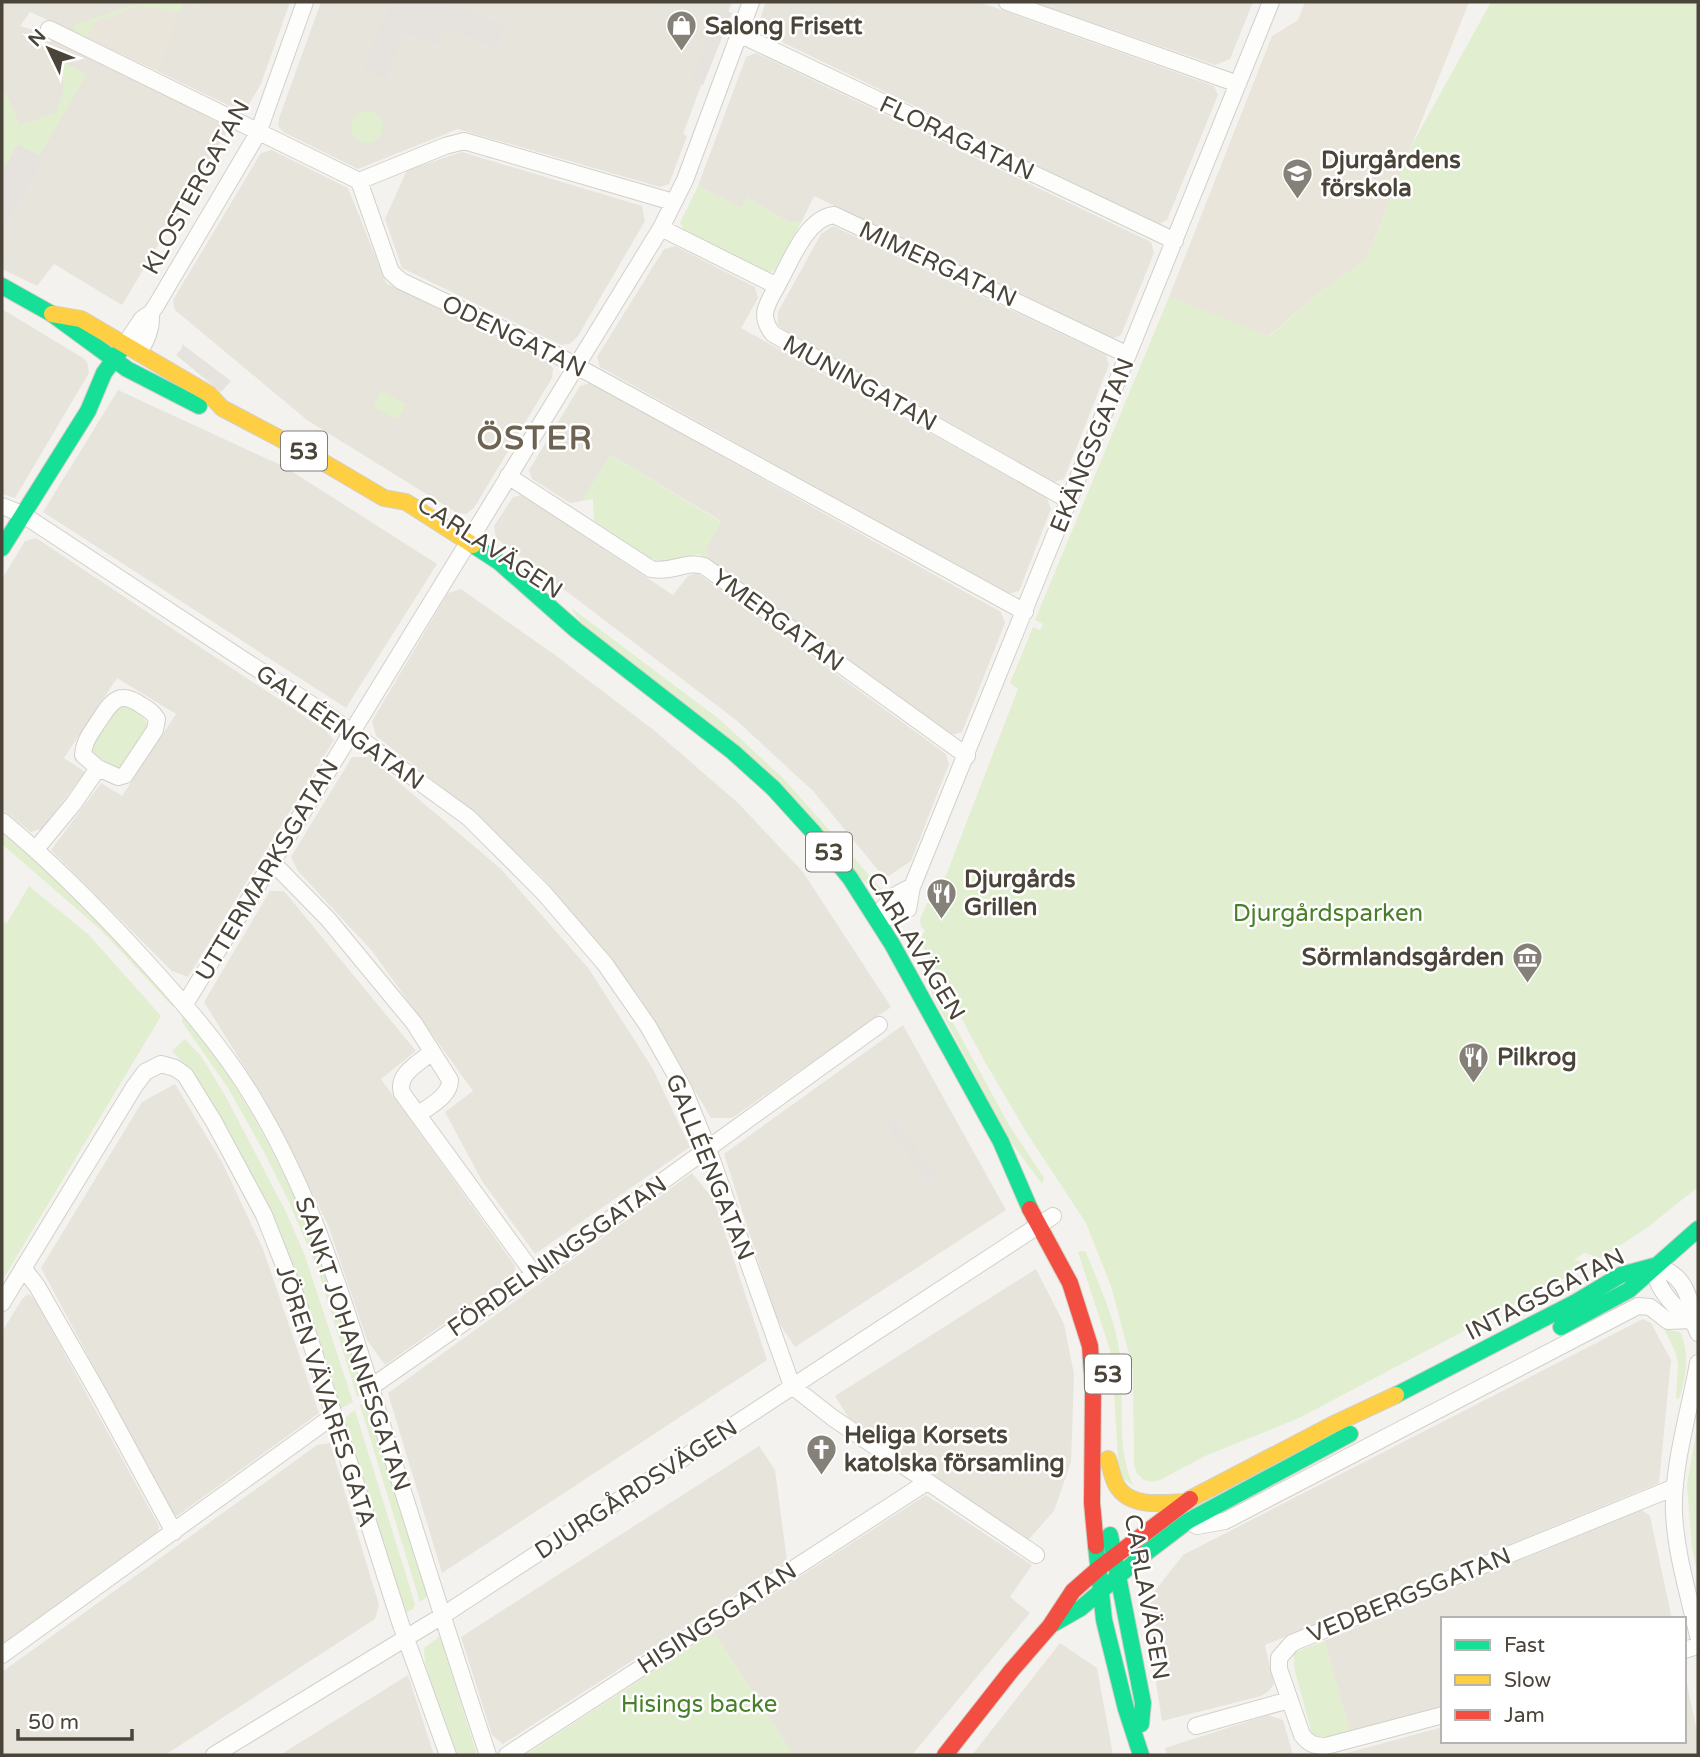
<svg xmlns="http://www.w3.org/2000/svg" width="1700" height="1757" font-family="'Varela Round',sans-serif">
	<style>
		.residential { fill: #e7e4dc }
		.education { fill: #eae5da }
		.green { fill: #e1eecf }
		.parking { fill: #e6e3df }
		.lines { fill: none; stroke-linecap: round; stroke-linejoin: round }
		.street-casing { stroke: #d2d0cb; stroke-width: 18 }
		.fast-casing { stroke: #d3cfc5; stroke-width: 18 }
		.slow-casing { stroke: #d3cfc5; stroke-width: 18 }
		.jam-casing { stroke: #d3cfc5; stroke-width: 18 }
		.street { stroke: #fdfdfc; stroke-width: 16 }
		.fast { stroke: #16e098; stroke-width: 16 }
		.slow { stroke: #ffcf43; stroke-width: 16 }
		.jam { stroke: #f24e42; stroke-width: 16 }
		.labels { text-anchor: middle; stroke-width: 5; stroke-linejoin: round; paint-order: stroke }
		.shield { fill: #fff; stroke: #817c74; stroke-width: 2 }
		.shield-label { font-size: 23px; font-weight: bold; fill: #4b4439 }
		.poi-label { font-size: 24px; font-weight: bold; fill: #4b4439; stroke: #fff; text-anchor: start }
		.street-label { font-size: 24px; fill: #4b4439; stroke: #fff }
		.park-label { font-size: 24px; fill: #4a7f2a; stroke: #fff }
		.district-label { font-size: 32px; font-weight: bold; letter-spacing: 2px; fill: #6e6250; stroke: #fff }
	</style>
	<rect width="100%" height="100%" fill="#f4f2ee"/>
	<!-- residential -->
	<path class="residential" d="M2,2h288l-29,82 -13,22 -12,3 -79,-38 21,-57 -84,9 -7,15 -57,-26 -10,14 17,5 103,50 89,47 -107,177 -68,-41 -17,22 -35,-17z
		M321,2h411l-49,132 4,2 -18,48 -9,3 -202,-58 -100,40 -75,-37 -5,-6 1,-8z
		M766,2h213l235,84 4,9 -51,125 -8,4 -396,-191 -4,-11z
		M1033,2h220l-23,57 -15,6z
		M756,53l395,189 3,11 -33,82 -9,4 -298,-143 -12,25 -12,2 -42,-25 -7,10 -43,-22 48,-129z
		M272,150l76,38 38,95 160,78 7,7 -1,10 -78,130 -8,6 -9,-1 -150,-93 -132,-110 -2,-10 88,-147z
		M462,152l180,54 3,15 -67,115 -8,8 -9,1 -159,-77 -17,-49 22,-49z
		M833,226l273,129 3,10 -45,114 -9,3 -271,-152 -6,-5v-13l43,-78z
		M675,246l80,41 3,11 -17,30 306,170 4,11 -32,82 -11,3 -408,-227 -3,-10 67,-108z
		M2,309l81,49 4,4 2,11 -74,125 -13,-4z
		M590,383l411,229 4,11 -43,109 -11,3 -243,-176 -2,-10 15,-28 -110,-66 -29,46 -12,2 -38,-24 -3,-9 51,-84z
		M118,390l167,77 152,97 -91,144 -303,-196z
		M522,495l151,100 15,-19 9,-3 249,181 3,10 -38,97 -24,16 -5,-2 -69,-84 -77,-71 -240,-182 -2,-12 19,-29z
		M36,538l289,192 9,10 -146,237 -16,-6 -121,-121 50,-67 21,13 54,-82 -59,-36 -53,80 21,14 -43,57 -11,3 -29,-23v-230l23,-38z
		M461,589l94,66 100,76 83,72 65,69 88,135 -159,111h-21l-71,-120 -98,-121 -71,-67 -95,-74 -4,-15 76,-128z
		M352,757h17l132,112 88,100 64,100 37,78 -155,107 -53,-73 -37,-69 28,-21 -101,-140 -74,-80 -7,-14z
		M270,891h14l132,160 -35,28 135,188 -4,9 -127,89 -18,-25 -39,-115 -63,-125 -61,-98z
		M903,1025l103,185 -211,137 -18,-27 -53,-166z
		M175,1084l47,78 41,87 56,164 -142,103 -5,-3 -131,-245 101,-166z
		M692,1173l22,27 53,160 -325,213 -54,-180z
		M1036,1269l28,55 10,50 -3,88 -17,49 -26,29 -180,-123 -13,-21z
		M28,1294l6,4 125,228 -1,5 -156,113v-312l20,-33z
		M1643,1319l8,4 20,37 -12,123 -394,162 9,39 -5,7 -8,5 -99,25 -18,-116 39,-50z
		M330,1443l49,162 -4,14 -210,136h-163v-83l315,-227z
		M759,1446l16,24 12,91 -284,183 -11,-9 -31,-98z
		M926,1495l106,70 -22,32 20,16 -118,142h-119l-79,-123z
		M1642,1510l8,6 22,103h-229v87l-93,25 -26,-90z
		M1060,1643l37,25 16,87h-141z
		M1684,1669l14,68v18h-359l104,-28v14h241z
		M408,1675l26,80h-154z
		M1268,1715l15,5 10,35h-126l-2,-7z"/>
	<!-- education -->
	<path class="education" d="M1305,2h164l-103,258 -51,36 -47,41 -99,-40 103,-261 26,-16z
		M140,5l39,8 -22,58 -70,-33 7,-15z"/>
	<!-- green -->
	<path class="green" d="M141,2h64l-10,4 -11,-4 -5,11 -39,-8 -46,18 -7,15 -13,-6 1,-7z
		M1491,2h207v1185l-50,40 -47,31 -17,-5 -10,7 17,4 -292,154 -94,38 -45,24 -8,2 -8,-2 -7,-6 -3,-9 -1,-96 -22,-83 -25,-63 -58,-88 -43,-73 -65,-121 5,-11 -4,-3 -1,-7 7,-17 8,1 83,-215 -8,-6 23,-56 7,3 3,-6 -8,-4 134,-323 100,40 46,-41 51,-36 47,-117z
		M61,61l26,13 -48,82 -21,-11 -16,27v-77l4,-2 14,32 36,-12 8,-24z
		M351 127a16 16 0 1 1 32 0a16 16 0 1 1-32 0Z
		M698,186l43,22 7,-10 42,25 12,-2 -28,50 -10,3 -79,-42 -5,-9z
		M381,391l25,13 -8,15 -25,-12z
		M611,455l110,67 -15,27 2,10 -10,-5 -32,8 -16,-4 -56,-37 -1,-22 -11,2z
		M570,607l149,112 65,60 99,112 -13,-4 -284,-258z
		M119,705c15,2 25,10 31,24l-25,38 -8,3 -26,-19 1,-9z
		M2,828c64,54 120,115 175,178h-5l-70,-75 -100,-87z
		M29,886l60,49 72,81 -159,265v-360l5,2z
		M920,971l14,17 75,137 35,53 -2,6 -35,-47z
		M183,1013c28,32 49,68 71,105 48,86 87,180 109,276l-6,3 -39,-127 -30,-70 -24,-48 -36,-64 -46,-66z
		M185,1039l16,17 25,41 60,115 19,44 48,146 -16,8 -66,-195 -48,-94 -31,-48 -20,-22z
		M1082,1251l4,1c13,33 30,68 34,104 5,42 -5,90 13,129l-14,-9 -7,-120 -34,-104z
		M1664,1329l16,3c10,19 6,48 -1,67l-3,-1 2,-33 -2,-12z
		M367,1401l61,195 -8,6 -60,-197z
		M355,1410l60,194 -2,5 -12,6 -58,-196z
		M1698,1422v153l-6,-27 -5,-64z
		M714,1632l79,123h-268z
		M440,1636l37,119h-22l-30,-92 -1,-15z
		M1324,1641l26,90 -24,8 -13,-2 -18,-65 -2,-19z"/>
	<!-- parking -->
	<path class="parking" d="M390,2h56l59,23 -9,23 -51,-20 -7,17 -34,-12 -18,46 -23,-9z
		M719,8l13,5 -29,72 -12,-5z
		M18,144l27,15 -43,72v-59z
		M182,344l49,37 -10,11 -45,-37 6,-7z
		M891,1114l46,62 -9,6 -47,-64z"/>
	<g class="lines">
		<defs>
			<path id="street" d="M1007,2l231,82
				M49,29l310,152 32,91 10,9 148,70 476,261
				M739,34l436,207
				M359,181l86,-35 19,-5 209,61
				M661,228l116,58c-10,19 -19,29 -4,48l297,167
				M777,286c13,-23 29,-68 57,-71l294,140
				M125,344l17,-25 9,-6 6,-9 101,-171 47,-131
				M139,353c8,-14 13,-24 12,-40
				M508,476l143,93c22,4 36,-9 53,-3l263,190
				M2,506l20,8 307,202 140,102 74,74 62,72 43,62 36,64 24,59 84,237 41,32 203,137
				M2,821c50,41 95,87 139,135 40,44 80,89 111,140 63,103 97,220 132,335 34,108 68,217 104,324
				M36,849l38,-46 24,-35 20,9 7,-2 30,-45 2,-11c-4,-7 -9,-10 -16,-14 -25,-17 -31,0 -45,20 -7,11 -12,17 -13,30l15,13
				M273,863l55,56 86,104 36,57c0,16 -19,25 -31,34
				M877,918l15,-1 16,-8 4,-22 359,-885
				M877,918c10,-17 17,-24 35,-31
				M185,1004l476,-776 24,-48 66,-178
				M432,1052c-13,11 -36,22 -30,41l132,181
				M23,1268l14,18 63,110 74,136
				M2,1303l132,-216 11,-15 16,-8 14,4 10,7 29,47 50,93 32,81 104,326 48,133
				M1692,1320c-1,-27 -11,-48 -38,-54 1,17 13,33 26,45 8,7 15,11 18,22
				M1698,1363c-8,46 -26,104 -24,150 2,42 15,83 24,123
				M371,1387l163,-113 345,-249
				M1188,1521l9,5 28,-5 413,-215 12,1 18,14 24,-1
				M1684,1650l14,-4
				M2,1655l331,-239
				M1443,1715l-117,31c-12,0 -17,-2 -24,-11l-23,-66v-11l13,-15 383,-156
				M1196,1726l93,-26
				M214,1755l228,-139 611,-400
				M507,1755l420,-273"/>
			<path id="fast" d="M2,286l50,28 75,55 72,37
				M473,545l26,17 77,68 157,122 40,36 40,44 37,46 42,66 109,198 29,67
				M2,548l86,-137 16,-38 19,-26
				M1561,1327l68,-37 69,-61
				M1396,1395l180,-93 45,-27 33,-9
				M1110,1535l33,168 -2,21
				M1096,1546l8,74 22,89 15,46
				M1053,1624l28,-16 61,-52 46,-35 162,-87"/>
			<path id="slow" d="M52,314l29,5 128,75 13,14 89,47 73,43 22,4 67,43
				M1108,1459c3,9 4,19 9,27 13,22 45,17 67,16
				M1190,1499l142,-74 64,-30"/>
			<path id="jam" d="M1030,1209l40,74 20,63 3,43 -1,114 4,43
				M945,1755l66,-84 39,-45 23,-35 25,-22 92,-70"/>
		</defs>
		<!-- street casing -->
		<use href="#street" class="street-casing"/>
		<!-- fast casing -->
		<use href="#fast" class="fast-casing"/>
		<!-- slow casing -->
		<use href="#slow" class="slow-casing"/>
		<!-- jam casing -->
		<use href="#jam" class="jam-casing"/>
		<!-- street -->
		<use href="#street" class="street"/>
		<!-- fast -->
		<use href="#fast" class="fast"/>
		<!-- slow -->
		<use href="#slow" class="slow"/>
		<!-- jam -->
		<use href="#jam" class="jam"/>
	</g>
	<!-- icons -->
	<defs>
		<symbol id="shop-pin" viewBox="-11 -11 22 30"><path d="M0 17L-7.5 6A9.5 9.5 0 1 1 7.5 6Z" fill="#868178" stroke="#fff"/><path d="M-5-2.5h2.3a2.7 3.5 0 0 1 5.4 0H5L5.5 6h-11ZM-1.5-2.5h3a1.5 2.3 0 0 0-3 0Z" fill="#fff"/></symbol>
		<symbol id="school-pin" viewBox="-11 -11 22 30"><path d="M0 17L-7.5 6A9.5 9.5 0 1 1 7.5 6Z" fill="#868178" stroke="#fff"/><path d="M0-5L7-2L0 1L-7-2ZM-4 1L0 2.5L4 1V4Q0 6-4 4Z" fill="#fff"/></symbol>
		<symbol id="restaurant-pin" viewBox="-11 -11 22 30"><path d="M0 17L-7.5 6A9.5 9.5 0 1 1 7.5 6Z" fill="#868178" stroke="#fff"/><path d="M-5-6h1v4h1v-4h1v4h1v-4h1v5L-1.5 .5V6h-2V.5L-5-1ZM5-6V6H3V1.5H1.5Q1.5-4 5-6Z" fill="#fff"/></symbol>
		<symbol id="museum-pin" viewBox="-11 -11 22 30"><path d="M0 17L-7.5 6A9.5 9.5 0 1 1 7.5 6Z" fill="#868178" stroke="#fff"/><path d="M0-6L6-3V-2H-6V-3ZM-5-1h2V3h-2ZM-1-1h2V3h-2ZM3-1h2V3H3ZM-6 4H6V6H-6Z" fill="#fff"/></symbol>
		<symbol id="church-pin" viewBox="-11 -11 22 30"><path d="M0 17L-7.5 6A9.5 9.5 0 1 1 7.5 6Z" fill="#868178" stroke="#fff"/><path d="M-1.2-6h2.4v3.5h3.3v2.4h-3.3V6h-2.4V-.1h-3.3v-2.4h3.3Z" fill="#fff"/></symbol>
	</defs>
	<g fill-rule="evenodd">
		<use href="#shop-pin" x="664" y="8" width="35" height="47"/>
		<use href="#school-pin" x="1280" y="156" width="35" height="47"/>
		<use href="#restaurant-pin" x="924" y="876" width="35" height="47"/>
		<use href="#museum-pin" x="1510" y="940" width="35" height="47"/>
		<use href="#restaurant-pin" x="1456" y="1040" width="35" height="47"/>
		<use href="#church-pin" x="804" y="1432" width="35" height="47"/>
	</g>
	<g class="labels">
		<!-- shield labels -->
		<g class="shield">
			<rect x="281" y="431.5" width="46" height="39" rx="5"/>
			<rect x="806" y="832.5" width="46" height="39" rx="5"/>
			<rect x="1085" y="1354.5" width="46" height="39" rx="5"/>
		</g>
		<g class="shield-label">
			<text x="304" y="459">53</text>
			<text x="829" y="860">53</text>
			<text x="1108" y="1382">53</text>
		</g>
		<!-- poi labels -->
		<g class="poi-label">
			<text x="705" y="34">Salong Frisett</text>
			<text x="1321" y="168">Djurgårdens<tspan x="1321" dy="28">förskola</tspan></text>
			<text x="964" y="887">Djurgårds<tspan x="964" dy="28">Grillen</tspan></text>
			<text x="1504" y="965" text-anchor="end">Sörmlandsgården</text>
			<text x="1497" y="1065">Pilkrog</text>
			<text x="844" y="1443">Heliga Korsets<tspan x="844" dy="28">katolska församling</tspan></text>
		</g>
		<!-- street labels -->
		<g class="street-label">
			<text transform="translate(957 138) rotate(25)" y="8">FLORAGATAN</text>
			<text transform="translate(196 187) rotate(-61)" y="8">KLOSTERGATAN</text>
			<text transform="translate(938 264) rotate(25)" y="8">MIMERGATAN</text>
			<text transform="translate(514 336) rotate(26)" y="8">ODENGATAN</text>
			<text transform="translate(860 383) rotate(29)" y="8">MUNINGATAN</text>
			<text transform="translate(1092 445) rotate(-68)" y="8">EKÄNGSGATAN</text>
			<text transform="translate(490 547) rotate(33)" y="8">CARLAVÄGEN</text>
			<text transform="translate(778 620) rotate(36)" y="8">YMERGATAN</text>
			<text transform="translate(340 727) rotate(35)" y="8">GALLÉENGATAN</text>
			<text transform="translate(267 870) rotate(-59)" y="8">UTTERMARKSGATAN</text>
			<text transform="translate(916 946) rotate(59)" y="8">CARLAVÄGEN</text>
			<text transform="translate(710 1167) rotate(68)" y="8">GALLÉENGATAN</text>
			<text transform="translate(557 1256) rotate(-35)" y="8">FÖRDELNINGSGATAN</text>
			<text transform="translate(1545 1294) rotate(-27)" y="8">INTAGSGATAN</text>
			<text transform="translate(353 1344) rotate(71)" y="8">SANKT JOHANNESGATAN</text>
			<text transform="translate(326 1396) rotate(72)" y="8">JÖREN VÄVARES GATA</text>
			<text transform="translate(636 1489) rotate(-33)" y="8">DJURGÅRDSVÄGEN</text>
			<text transform="translate(1409 1595) rotate(-22)" y="8">VEDBERGSGATAN</text>
			<text transform="translate(1147 1597) rotate(80)" y="8">CARLAVÄGEN</text>
			<text transform="translate(717 1618) rotate(-33)" y="8">HISINGSGATAN</text>
		</g>
		<!-- park labels -->
		<g class="park-label">
			<text x="1328" y="921">Djurgårdsparken</text>
			<text x="699" y="1712">Hisings backe</text>
		</g>
		<!-- district labels -->
		<g class="district-label">
			<text x="535" y="449">ÖSTER</text>
		</g>
	</g>
	<!-- border -->
	<rect width="1700" height="1757" fill="none" stroke="#4b4439" stroke-width="7"/>
	<!-- legend -->
	<rect x="1441" y="1617" width="245" height="126" fill="#ffffff" stroke="#b7b4b0" stroke-width="2"/>
	<rect x="1455" y="1640" width="35" height="10" fill="#16e098" stroke="#b7b4b0" stroke-width="2"/>
	<text x="1504" y="1652" font-size="21" fill="#4b4439">Fast</text>
	<rect x="1455" y="1675" width="35" height="10" fill="#ffcf43" stroke="#b7b4b0" stroke-width="2"/>
	<text x="1504" y="1687" font-size="21" fill="#4b4439">Slow</text>
	<rect x="1455" y="1710" width="35" height="10" fill="#f24e42" stroke="#b7b4b0" stroke-width="2"/>
	<text x="1504" y="1722" font-size="21" fill="#4b4439">Jam</text>
	<!-- north arrow -->
	<g transform="translate(49 49) rotate(313)" stroke="#ffffff" stroke-width="5" paint-order="stroke">
	<path d="M0-5L12 26L0 18L-12 26Z" fill="#4b4439"/>
	<text y="-10" font-size="19" font-weight="bold" text-anchor="middle" fill="#4b4439">N</text>
	</g>
	<!-- scale -->
	<path d="M18 1729v10h114v-10" fill="none" stroke="#4b4439" stroke-width="3.5"/>
	<text x="28" y="1729" font-size="21" fill="#4b4439" stroke="#ffffff" stroke-width="5" paint-order="stroke">50 m</text>
</svg>
